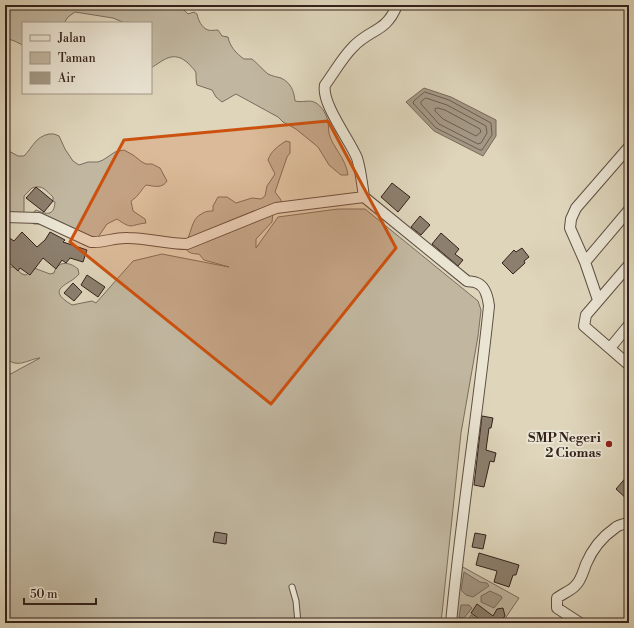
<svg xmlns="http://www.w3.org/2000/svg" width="634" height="628" font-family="'Libre Bodoni',serif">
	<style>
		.green { fill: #c1b7a0; stroke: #7a6c5e }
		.water { fill: #a49885; stroke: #77695b }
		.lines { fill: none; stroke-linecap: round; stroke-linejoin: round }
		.shore { stroke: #6c5d50; stroke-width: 1 }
		.building { fill: #8c7f6e; stroke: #34221b }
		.lane-casing { stroke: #5e4f43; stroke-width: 7 }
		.street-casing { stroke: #5e4f43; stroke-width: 12 }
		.lane { stroke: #eae4d3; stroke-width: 5 }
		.street { stroke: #eae4d3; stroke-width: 10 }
		.marked { fill: #cd510e; fill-opacity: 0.2; stroke: #cd510e; stroke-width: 3; stroke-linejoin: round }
		.poi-dot { fill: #8f2418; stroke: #eae4d3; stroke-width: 1.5 }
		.labels { text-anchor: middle; stroke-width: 4; stroke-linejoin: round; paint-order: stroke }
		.poi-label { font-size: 13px; font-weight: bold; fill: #34221b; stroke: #eae4d3; text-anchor: end }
	</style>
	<rect width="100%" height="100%" fill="#ded5bb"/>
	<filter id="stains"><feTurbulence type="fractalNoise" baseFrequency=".005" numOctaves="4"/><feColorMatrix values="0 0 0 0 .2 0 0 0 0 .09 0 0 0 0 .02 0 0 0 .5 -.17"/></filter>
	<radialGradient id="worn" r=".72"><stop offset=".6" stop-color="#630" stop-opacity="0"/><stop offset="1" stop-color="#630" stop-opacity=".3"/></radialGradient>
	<!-- green -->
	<path class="green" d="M5,5h177l1,4 5,5 6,-2 3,2c1,6 5,14 11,16 3,1 7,0 10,0l4,6 6,1c2,10 8,16 16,22h8c5,4 11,11 16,15 4,2 9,3 13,4 10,5 13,13 14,23 8,2 15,-2 21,2 5,3 9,9 11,15 2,4 1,10 2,15 3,14 17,25 19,42h-7l-12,-10 -11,-18 -22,-18 -13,-7 -5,-5 -42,-23 -14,8 -6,-5 -4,-7 -15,-5c-1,-4 -1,-8 -1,-12 -1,-4 -6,-7 -8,-10 -15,-13 -24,-3 -37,5v-45h-26l-12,-5 -38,-6 -7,5 -4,6h-41v22c-6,-2 -11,-7 -18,-5z
		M49,134h5l5,2 6,13 8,12 6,4 9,-3h10l5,-2 12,-8 9,-2 9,5 9,7 4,2h6l8,4 7,13c-5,8 -13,5 -21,4 -6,6 -7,11 -15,16l2,10 12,8 1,4c-17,2 -13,7 -29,-4l-10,5 -13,19 -10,2 -4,-4 -36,-17h-10l-4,-3 -1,-5 7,-6c10,4 18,7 19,-8l-2,-1v-4c-7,-6 -10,-13 -21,-9l-8,8v16l-4,4 -15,2v-69l13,7h6c9,-9 11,-19 25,-22z
		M286,141l4,1v11l-3,4 -12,35 6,8v5l-8,7 -1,10 -16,17v9l22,-31 60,-8h27l113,92 3,9 -3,26 -17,97 -20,190h-436v-246l35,-19c-12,1 -23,12 -35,-1v-85l4,-5h5l8,7 4,1 8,-7 16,6 4,-1c3,-12 15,-12 24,-4l1,5c-8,11 -36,14 -7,31l20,-4 4,2 37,-42 29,-7 67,13 -25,-7 -5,-6c-9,0 -12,-2 -16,-9 10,-9 6,-26 20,-32 3,-2 7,-2 10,-2v-5l5,-9h9l9,6 16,-5 9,1 4,-3 2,-10 8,-12 -7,-14c3,-9 10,-14 18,-19z
		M461,566l58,32 -17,25h-47z"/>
	<!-- water -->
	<path class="water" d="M424,88l27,9 45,23v16l-13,20 -49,-25 -28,-29z
		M464,572l16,10 7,1 2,3 -16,11 -7,-2 -5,-5z
		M490,591l11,5 1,2 -8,10 -13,-6v-6z
		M461,605h8l3,3 -8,10 -5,-1z
		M471,615l12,8h-17z"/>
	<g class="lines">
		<!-- shore -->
		<path class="shore" d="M425,92l24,8 42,23 1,12 -10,15h-2l-44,-22 -23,-25 1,-2z
			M426,98l21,7 39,21 1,7 -6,10 -3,1 -39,-20 -18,-20v-2z
			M438,108l7,2 35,19 1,3 -5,4 -33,-17 -8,-8v-2z"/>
	</g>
	<!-- building -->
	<path class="building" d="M392,183l18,14 -12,15 -17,-15z
		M36,187l17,14 -9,11 -18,-14z
		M420,216l10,9 -9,10 -10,-8z
		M22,232l15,15 8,-7 5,-8 15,8 -2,2 24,8 -4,12 -13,-4 -4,5 -4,-3 -6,9 -13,-11 -13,17 -10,-7 -2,3 -13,-12v-24l9,6z
		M441,233l18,16 -4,5 8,6 -5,6 -26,-22z
		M522,248l7,9 -5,4 1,2 -12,11 -11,-11 12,-13 2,2z
		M87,275l18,12 -7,10 -17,-12z
		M73,283l9,9 -8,9 -10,-8z
		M482,416l11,2 -2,10h-2l-3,22 10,3 -2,9 -4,-1 -6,26 -10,-2z
		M629,474v27l-13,-12z
		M215,532l12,2 -1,10 -13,-2z
		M475,533l11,2 -3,14 -11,-2z
		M479,553l40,12 -3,10h-3l-4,12 -15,-5 3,-11 -21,-6z
		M477,604l16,12 4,-7 6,-1 2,8 -5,5 3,2h-18l-14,-10z"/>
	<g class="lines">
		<defs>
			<path id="lane" d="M292,587l4,14 2,22"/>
			<path id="street" d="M364,197c-2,-13 -3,-26 -7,-39 -8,-19 -36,-55 -32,-73 9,-12 17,-27 28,-38 18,-19 33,-14 44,-42
				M5,217l34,1 52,24c13,1 24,-5 37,-4 20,0 39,6 59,6l89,-36 88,-11 103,84c3,1 6,0 10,2 8,3 11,15 12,23 -11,106 -28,211 -38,317
				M585,262l44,-52
				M629,265l-43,50 -2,11 45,39
				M598,300l-13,-38 -15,-34 1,-9 5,-11 53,-61
				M610,348l19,-23
				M580,623l-23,-15v-10c5,-4 15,-8 18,-12 6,-5 8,-14 11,-22 6,-14 16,-27 29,-36 3,-3 9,-4 14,-5"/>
		</defs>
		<!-- lane casing -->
		<use href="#lane" class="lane-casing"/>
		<!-- street casing -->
		<use href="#street" class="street-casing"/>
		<!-- lane -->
		<use href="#lane" class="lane"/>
		<!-- street -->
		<use href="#street" class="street"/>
	</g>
	<!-- marked area -->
	<path class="marked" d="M328,121l68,127 -125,156 -201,-162 54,-102z"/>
	<!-- markers -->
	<circle class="poi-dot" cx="609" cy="444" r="4"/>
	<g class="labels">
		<!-- poi labels -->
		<g class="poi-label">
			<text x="601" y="442">SMP Negeri<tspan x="601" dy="15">2 Ciomas</tspan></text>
		</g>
	</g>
	<!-- margin -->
	<rect width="634" height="628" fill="none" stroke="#ded5bb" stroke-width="20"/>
	<rect x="6" y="6" width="622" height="616" fill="none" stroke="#34221b" stroke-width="2"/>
	<rect x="10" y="10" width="614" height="608" fill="none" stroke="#34221b"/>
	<!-- legend -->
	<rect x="22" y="22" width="130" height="72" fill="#eae4d3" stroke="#a19689"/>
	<rect x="30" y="35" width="20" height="6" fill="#eae4d3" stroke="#a19689"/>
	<text x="58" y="42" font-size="12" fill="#34221b">Jalan</text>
	<rect x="30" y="52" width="20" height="12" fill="#c1b7a0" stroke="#a19689"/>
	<text x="58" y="62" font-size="12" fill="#34221b">Taman</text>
	<rect x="30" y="72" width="20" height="12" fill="#a49885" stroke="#a19689"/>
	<text x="58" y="82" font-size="12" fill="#34221b">Air</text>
	<!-- scale -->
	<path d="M24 598v6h72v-6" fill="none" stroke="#34221b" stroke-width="2"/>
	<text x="30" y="598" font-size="12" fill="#34221b" stroke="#eae4d3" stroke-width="3" paint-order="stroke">50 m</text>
	<rect width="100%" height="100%" filter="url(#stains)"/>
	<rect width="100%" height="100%" fill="url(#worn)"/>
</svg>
